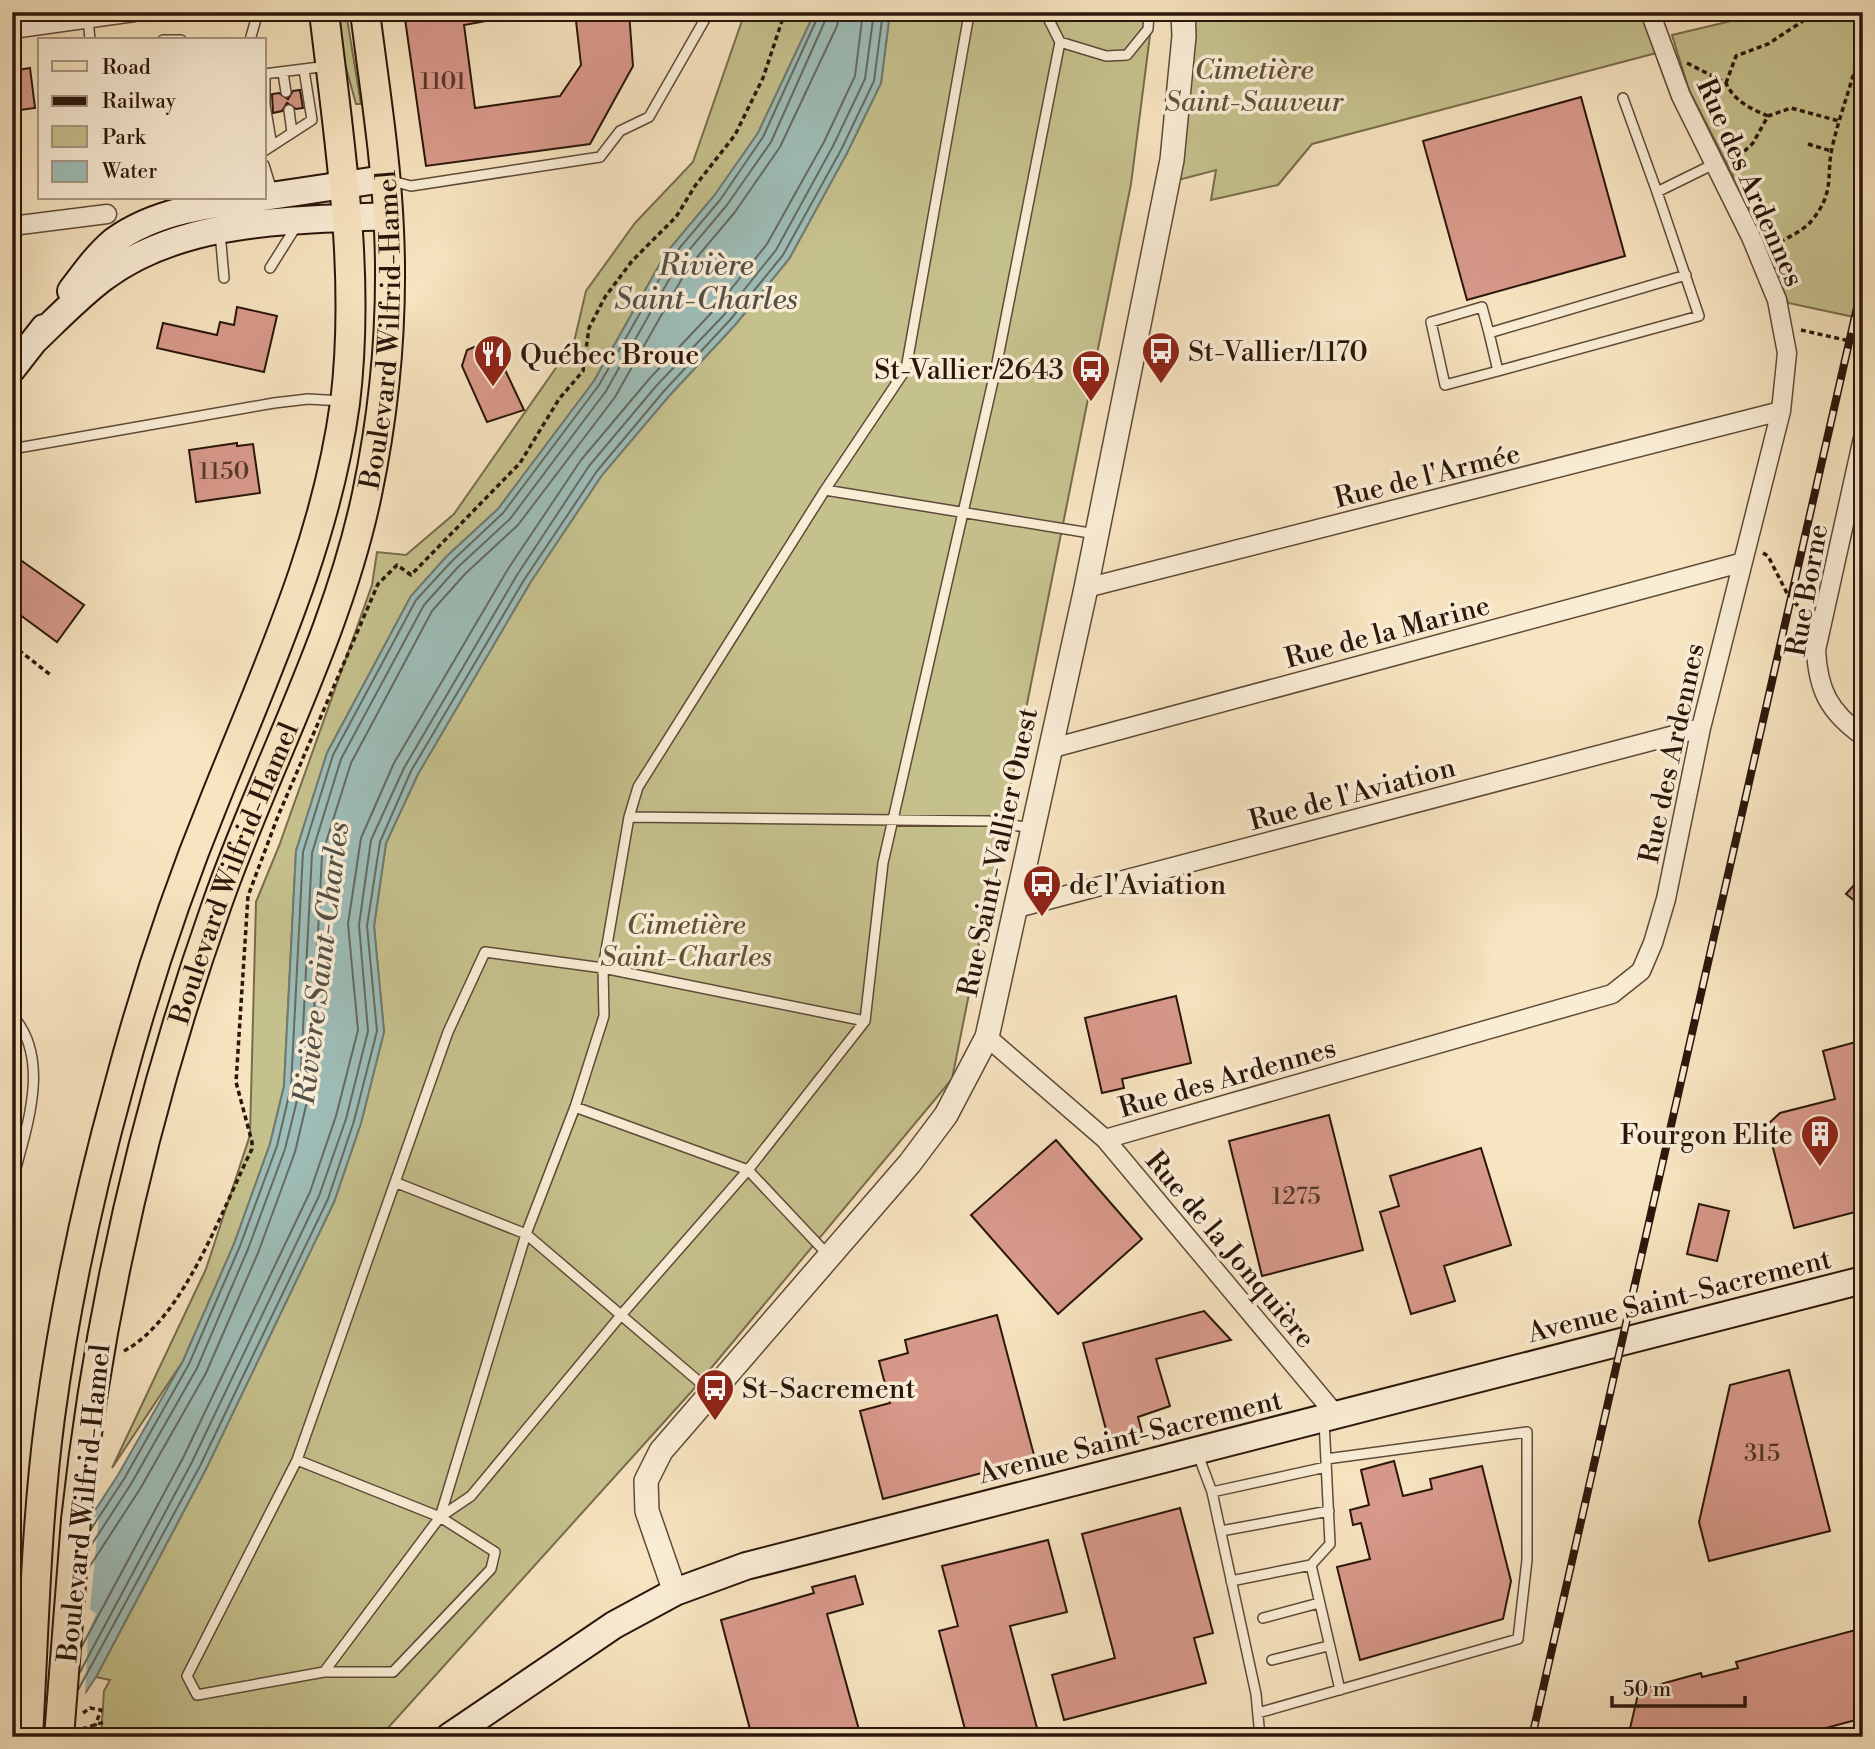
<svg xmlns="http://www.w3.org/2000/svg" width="1875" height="1749" font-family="'Libre Bodoni',serif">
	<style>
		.green { fill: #c5c18d; stroke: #786c4c; stroke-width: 2 }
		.water { fill: #9ebeb9; stroke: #707b73; stroke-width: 2 }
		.pier { fill: #f7e4c0 }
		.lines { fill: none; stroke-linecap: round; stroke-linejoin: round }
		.shore { stroke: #646a62; stroke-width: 2 }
		.building { fill: #d8998a; stroke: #2b160b; stroke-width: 2 }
		.service-casing { stroke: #5e4a38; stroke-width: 12 }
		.minor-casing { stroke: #5e4a38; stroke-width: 21 }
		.tertiary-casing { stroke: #5e4a38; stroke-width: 26 }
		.secondary-casing { stroke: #2b160b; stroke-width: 30 }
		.primary-casing { stroke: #2b160b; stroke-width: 32 }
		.path { stroke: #2b160b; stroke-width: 3.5; stroke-dasharray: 5 3.5; stroke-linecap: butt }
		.service { stroke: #faedd6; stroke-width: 9 }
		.minor { stroke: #faedd6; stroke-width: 18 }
		.tertiary { stroke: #faedd6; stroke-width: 23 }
		.secondary { stroke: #faedd6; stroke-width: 26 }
		.primary { stroke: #f7e4c0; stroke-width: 28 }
		.rail-casing { stroke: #2b160b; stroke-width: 8 }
		.rail { stroke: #faedd6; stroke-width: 5; stroke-dasharray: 16; stroke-linecap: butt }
		.primary-bridge-casing { stroke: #2b160b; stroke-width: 32; stroke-linecap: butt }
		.primary-bridge { stroke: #f7e4c0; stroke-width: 28 }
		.labels { text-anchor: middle; stroke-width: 7; stroke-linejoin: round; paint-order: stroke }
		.number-label { font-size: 24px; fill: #56372b }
		.park-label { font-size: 28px; font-style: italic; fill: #615238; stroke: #faedd6 }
		.street-label { font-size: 28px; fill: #2b160b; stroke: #faedd6 }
		.poi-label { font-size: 28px; fill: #2b160b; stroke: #faedd6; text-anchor: start }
		.water-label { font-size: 30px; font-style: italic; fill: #535148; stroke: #faedd6 }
	</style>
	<rect width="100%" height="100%" fill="#f7e4c0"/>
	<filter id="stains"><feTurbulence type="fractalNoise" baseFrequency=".00286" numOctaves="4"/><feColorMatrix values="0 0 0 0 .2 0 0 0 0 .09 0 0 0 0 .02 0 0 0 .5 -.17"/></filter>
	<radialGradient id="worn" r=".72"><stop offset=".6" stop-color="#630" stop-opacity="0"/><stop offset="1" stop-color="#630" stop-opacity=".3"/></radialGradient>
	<!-- green -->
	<path class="green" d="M338,12h8l15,92h-5l-14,-51z
		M745,12h70l-57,121 -44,63 -48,57 -72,128 -96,128 -51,47 -36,40 -84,157 -31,98 -12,235 -14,58 -36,100 -51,117 -71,107 94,-199 44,-134 6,-233 23,-56 93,-261 5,-33 29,3 48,-41 120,-172 12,-51 49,-68 58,-61z
		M890,12h263l-22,172 -179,895 -260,312 -305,338 -13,8h-273l3,-46 6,-11 -14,-3 110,-208 128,-267 27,-79 23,-91 -10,-106 12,-83 32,-69 112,-191 72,-108 67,-79 66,-71 54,-66 58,-106 34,-70z
		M1183,12h469l12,39 -352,93 -34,41 -67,15 5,-30 -49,13z
		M1769,12h94v268l-9,37 -66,-14 -21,-61 -78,-152 -17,-55z"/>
	<!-- water -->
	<path class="water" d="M815,12h75l-9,71 -34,70 -58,106 -54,66 -66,71 -67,79 -72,108 -112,191 -32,69 -12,83 10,106 -23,91 -27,79 -128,267 -110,208 -33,49 -51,11 34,-151 72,-111 65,-114 51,-117 36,-100 14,-58 12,-235 31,-98 84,-157 36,-40 51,-47 96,-128 72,-128 48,-57 44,-63z"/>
	<!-- pier -->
	<path class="pier" d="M99,1516l-9,93 6,5 -8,19 -3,67 -18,26 -22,11h-33v-109l70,-104z"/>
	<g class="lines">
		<!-- shore -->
		<path class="shore" d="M91,1529l33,-50 65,-115 51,-118 37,-100 14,-59 12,-235 30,-97 83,-155 36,-39 51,-48 96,-128 73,-128 48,-57 43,-63 57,-125
			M90,1547l41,-63 66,-116 51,-119 37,-100 15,-61 12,-235 29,-94 83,-154 34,-38 52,-48 96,-128 73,-129 48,-57 44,-63 58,-130
			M88,1569l52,-80 66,-116 52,-120 37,-101 15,-63 12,-234 29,-92 81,-152 33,-37 53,-49 97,-128 73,-129 47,-56 45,-65 57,-121 3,-14
			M82,1646l101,-188 127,-266 26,-76 22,-86 -10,-106 13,-86 33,-75 114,-194 73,-109 69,-82 66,-70 51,-64 57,-102 31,-66 8,-64
			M80,1672l112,-210 127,-266 27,-77 22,-88 -9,-106 12,-85 33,-72 113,-193 72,-109 68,-81 67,-70 52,-65 57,-104 32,-67 9,-67
			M78,1690l122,-224 128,-267 26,-78 23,-90 -10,-105 13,-84 31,-71 113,-191 73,-109 67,-80 66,-71 53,-65 58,-105 33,-69 9,-69"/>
	</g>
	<!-- building -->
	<path class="building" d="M404,12h87l1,8 -28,5 11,83 85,-12 21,-31 -6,-53h54l4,54 -43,78 -164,22z
		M30,68l5,40 -23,3v-40z
		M300,90l3,18 -7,1 -9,-6 -5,8 -9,2 -1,-19 7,-1 9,6 5,-8z
		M1581,97l44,159 -158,44 -44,-159z
		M237,307l40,9 -13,56 -107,-24 6,-25 54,12 3,-13 14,3z
		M491,340l33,70 -37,12 -25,-56 5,-16z
		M237,443v3l16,-2 7,49 -64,9 -7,-52z
		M12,554l72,51 -27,37 -45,-33z
		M1863,875v33l-17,-14z
		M1176,996l15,67 -69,16 2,9 -22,5 -17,-75z
		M1863,1040v170l-69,18 -27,-103 13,-12 55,-14 -12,-48z
		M1329,1115l34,135 -101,26 -33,-135z
		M1056,1140l86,99 -84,75 -87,-99z
		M1481,1148l30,97 -67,21 11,35 -44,13 -31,-102 19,-6 -9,-30z
		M1699,1204l30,7 -12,50 -30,-7z
		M1204,1311l27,29 -75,19 14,47 -32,11 4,15 -33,9 -26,-98z
		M997,1315l38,144 -152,40 -23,-88 30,-8 -11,-42 29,-8 -3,-13z
		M1789,1370l41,161 -121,30 -10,-39 31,-137z
		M1394,1461l9,35 29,-7 -2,-10 52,-13 29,115 -8,38 -143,41 -23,-93 33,-8 -9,-36 -8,2 -3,-15 19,-5 -8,-35z
		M1180,1508l33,125 -19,5 12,45 -142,37 -12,-45 63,-17 -33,-124z
		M1048,1540l19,72 -57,14 27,102 -30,9h-40l-28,-106 19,-5 -16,-60z
		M855,1576l8,28 -36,10 34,123h-109l-31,-117 93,-27 -2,-6z
		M1863,1628v90l-70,19h-165l11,-47 62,-17 1,4 36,-9 -2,-6z"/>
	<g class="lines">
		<defs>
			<path id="service" d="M88,18l2,22
				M163,40h18
				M250,40l8,-28
				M1060,42l46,14 21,-1 21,-26 1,-17
				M283,73l3,19
				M264,74l64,-8
				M265,75v30l7,41
				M1623,98l34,94 57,-28
				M289,110l3,23
				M264,151l48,-31 -8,-50
				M264,165l9,29
				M388,180l23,6 189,-29 20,-26 29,-14 60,-105
				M1657,192l42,124 -201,55 -9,-38 197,-58
				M220,232l4,46
				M270,268l27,-43
				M1489,333l-7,-26 -51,15 14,63 53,-14
				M12,449l262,-46 34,-4 35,2
				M825,490l81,-121 62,-349 -3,-8
				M629,817l9,-30 187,-297 271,44
				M12,1015c41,45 13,116 0,168
				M865,1021l-262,-53 -118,-16 -37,80 -151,428 -110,216 10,19 127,-23 116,-155 31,-21 151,-182 126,-144 117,-149 18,-158 113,-495 64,-326 -15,-30
				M575,1107l173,63 81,86
				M397,1183l129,51 184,157
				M1324,1420l6,124 -19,21 29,125
				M1197,1452l15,40 44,202 4,43
				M297,1460l143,57 55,35 -4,17 -98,103h-69
				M1212,1492l114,-25
				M440,1517l86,-283 49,-127 29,-91 -1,-48 26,-151 359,4 43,7
				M1221,1531l108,-20
				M1231,1581l80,-16
				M1263,1618l56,-15
				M1272,1660l56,-14
				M1258,1713l260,-74 9,-79v-128l-201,27"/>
			<path id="minor" d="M12,29l122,-17
				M12,226l95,-12
				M1863,438l-47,212c2,40 13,62 47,86
				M1086,588l695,-177
				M1049,749l691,-186
				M1017,908l684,-180
				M987,1037l118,102 231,276
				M1105,1139l507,-145 29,-23 12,-28 13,-44 35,-171 80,-317 6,-58 -10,-53 -26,-63 -70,-141 -31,-84"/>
			<path id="tertiary" d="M675,1592l-28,-81 -1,-30 15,-30 249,-288 36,-48 41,-78 99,-449 86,-428 12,-124 -1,-24"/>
			<path id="secondary" d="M264,197l120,-18
				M71,291c13,-17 26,-36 43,-50 41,-30 96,-37 145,-43
				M35,340c22,-21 43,-43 68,-62 80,-60 189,-57 285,-62
				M12,369l32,-41
				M449,1737l165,-112 61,-33 71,-26 1117,-286"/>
			<g id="primary">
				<path id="s1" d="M76,1520c23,-211 70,-416 141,-616 48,-137 120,-267 150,-410 18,-86 26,-176 22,-264 -3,-73 -15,-146 -24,-218"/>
				<path d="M28,1737c6,-107 8,-214 22,-320 15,-112 39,-223 69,-331 26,-98 58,-194 96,-287 52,-130 111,-256 130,-396 16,-130 -6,-262 -21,-391"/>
			</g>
		</defs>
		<!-- service casing -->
		<use href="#service" class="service-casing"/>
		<!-- minor casing -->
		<use href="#minor" class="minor-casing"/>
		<!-- tertiary casing -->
		<use href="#tertiary" class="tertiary-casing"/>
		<!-- secondary casing -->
		<use href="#secondary" class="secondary-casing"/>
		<!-- primary casing -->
		<use href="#primary" class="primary-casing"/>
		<!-- path -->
		<path class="path" d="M1687,63l39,20c8,18 25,26 42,33
			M1726,83l10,-27 32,-12 44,-29 34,-1 17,16
			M1808,144l23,7
			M1732,163l21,-20 15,-27 23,-8 48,13
			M1773,247c13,-10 29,-14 40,-28 22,-28 13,-43 19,-71 9,-40 25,-75 31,-116
			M1801,330l62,14
			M1763,553l5,3 22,43 16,13
			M12,645l40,31
			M124,1351c60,-32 98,-142 128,-202v-7l-16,-60 12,-186 30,-80 100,-232 19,-19 14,10 109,-112 39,-64 24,-28 6,-43 16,-31 27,-36 44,-44 19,-31 40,-51 28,-57 22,-66
			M83,1713l7,-5 11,2 -6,16
			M82,1729l22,-7"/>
		<!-- service -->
		<use href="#service" class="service"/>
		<!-- minor -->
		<use href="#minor" class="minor"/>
		<!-- tertiary -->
		<use href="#tertiary" class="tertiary"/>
		<!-- secondary -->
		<use href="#secondary" class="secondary"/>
		<!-- primary -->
		<use href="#primary" class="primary"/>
		<defs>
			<path id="rail" d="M1532,1737l331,-1456"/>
		</defs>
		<!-- rail casing -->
		<use href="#rail" class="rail-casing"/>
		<!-- rail -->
		<use href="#rail" class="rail"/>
		<defs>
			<path id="primary-bridge" d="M59,1737l17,-217"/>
		</defs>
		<!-- primary-bridge casing -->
		<use href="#primary-bridge" class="primary-bridge-casing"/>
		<!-- primary-bridge -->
		<use href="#primary-bridge" class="primary-bridge"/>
	</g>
	<!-- icons -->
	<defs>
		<symbol id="bus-pin" viewBox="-11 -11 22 30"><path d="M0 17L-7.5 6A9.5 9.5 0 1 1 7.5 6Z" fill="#8f2418" stroke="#faedd6"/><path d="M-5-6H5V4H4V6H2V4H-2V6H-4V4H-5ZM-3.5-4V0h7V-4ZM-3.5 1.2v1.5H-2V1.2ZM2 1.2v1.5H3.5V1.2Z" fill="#fff"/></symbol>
		<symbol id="restaurant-pin" viewBox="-11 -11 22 30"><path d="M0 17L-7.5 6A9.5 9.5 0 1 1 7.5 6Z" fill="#8f2418" stroke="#faedd6"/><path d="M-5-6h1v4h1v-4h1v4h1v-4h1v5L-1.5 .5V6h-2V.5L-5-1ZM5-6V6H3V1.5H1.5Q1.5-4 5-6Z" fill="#fff"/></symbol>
		<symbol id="building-pin" viewBox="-11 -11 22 30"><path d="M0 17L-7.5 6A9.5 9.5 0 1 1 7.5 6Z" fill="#8f2418" stroke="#faedd6"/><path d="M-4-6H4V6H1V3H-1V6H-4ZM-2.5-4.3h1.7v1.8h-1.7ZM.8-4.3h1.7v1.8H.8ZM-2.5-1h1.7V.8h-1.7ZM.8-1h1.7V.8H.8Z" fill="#fff"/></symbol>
	</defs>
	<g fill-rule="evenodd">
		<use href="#bus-pin" x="1139" y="329" width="44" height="60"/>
		<use href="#restaurant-pin" x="471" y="332" width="44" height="60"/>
		<use href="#bus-pin" x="1069" y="347" width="44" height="60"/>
		<use href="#bus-pin" x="1020" y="862" width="44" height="60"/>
		<use href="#building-pin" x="1798" y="1112" width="44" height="60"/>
		<use href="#bus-pin" x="693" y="1366" width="44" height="60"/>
	</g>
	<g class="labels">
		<!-- number labels -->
		<g class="number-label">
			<text x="443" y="89">1101</text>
			<text x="224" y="479">1150</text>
			<text x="1296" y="1204">1275</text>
			<text x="1762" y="1461">315</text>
		</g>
		<!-- park labels -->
		<g class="park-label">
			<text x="1254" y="79">Cimetière<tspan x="1254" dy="32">Saint-Sauveur</tspan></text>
			<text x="686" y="934">Cimetière<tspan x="686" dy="32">Saint-Charles</tspan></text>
		</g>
		<!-- street labels -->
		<g class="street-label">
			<text transform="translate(1751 182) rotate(66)" y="10">Rue des Ardennes</text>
			<text dy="10" stroke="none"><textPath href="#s1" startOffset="1236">Boulevard Wilfrid-Hamel</textPath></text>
			<text transform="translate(1427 475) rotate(-14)" y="10">Rue de l'Armée</text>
			<text transform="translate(1806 590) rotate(-80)" y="10">Rue Borne</text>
			<text transform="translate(1387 631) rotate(-15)" y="10">Rue de la Marine</text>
			<text transform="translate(1671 753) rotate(-78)" y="10">Rue des Ardennes</text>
			<text transform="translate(1352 793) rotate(-15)" y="10">Rue de l'Aviation</text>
			<text transform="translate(997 852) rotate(-78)" y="10">Rue Saint-Vallier Ouest</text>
			<text dy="10" stroke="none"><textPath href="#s1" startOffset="668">Boulevard Wilfrid-Hamel</textPath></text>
			<text transform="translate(1227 1077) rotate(-16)" y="10">Rue des Ardennes</text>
			<text transform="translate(1231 1249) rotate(50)" y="10">Rue de la Jonquière</text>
			<text transform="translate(1679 1295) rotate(-14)" y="10">Avenue Saint-Sacrement</text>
			<text transform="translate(1130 1436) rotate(-14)" y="10">Avenue Saint-Sacrement</text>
			<text transform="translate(83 1503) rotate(-84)" y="10">Boulevard Wilfrid-Hamel</text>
		</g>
		<!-- poi labels -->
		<g class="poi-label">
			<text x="1188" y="361">St-Vallier/1170</text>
			<text x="520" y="364">Québec Broue</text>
			<text x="1064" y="379" text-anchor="end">St-Vallier/2643</text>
			<text x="1069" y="894">de l'Aviation</text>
			<text x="1793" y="1144" text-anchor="end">Fourgon Elite</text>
			<text x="742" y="1398">St-Sacrement</text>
		</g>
		<!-- water labels -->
		<g class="water-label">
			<text x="706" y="275">Rivière<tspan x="706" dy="34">Saint-Charles</tspan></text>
			<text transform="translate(321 963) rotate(-83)" y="10">Rivière Saint-Charles</text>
		</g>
	</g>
	<!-- margin -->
	<rect width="1875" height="1749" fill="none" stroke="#f7e4c0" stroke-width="42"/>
	<rect x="14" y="14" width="1847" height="1721" fill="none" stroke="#2b160b" stroke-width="3.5"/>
	<rect x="21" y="21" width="1833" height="1707" fill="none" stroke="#2b160b" stroke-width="2"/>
	<!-- legend -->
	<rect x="38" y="38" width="228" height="161" fill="#faedd6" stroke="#a79785" stroke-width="2"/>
	<rect x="52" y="61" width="35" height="10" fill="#f7e4c0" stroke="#a79785" stroke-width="2"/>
	<text x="102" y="74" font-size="21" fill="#2b160b">Road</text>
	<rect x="52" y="96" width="35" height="10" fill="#2b160b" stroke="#a79785" stroke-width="2"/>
	<text x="102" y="108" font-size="21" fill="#2b160b">Railway</text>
	<rect x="52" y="126" width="35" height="21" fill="#c5c18d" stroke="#a79785" stroke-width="2"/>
	<text x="102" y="144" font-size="21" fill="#2b160b">Park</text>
	<rect x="52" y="161" width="35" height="21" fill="#9ebeb9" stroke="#a79785" stroke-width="2"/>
	<text x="102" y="178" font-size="21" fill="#2b160b">Water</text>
	<!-- scale -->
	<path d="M1612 1696v10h133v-10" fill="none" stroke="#2b160b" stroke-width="3.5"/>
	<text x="1623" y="1696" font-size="21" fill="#2b160b" stroke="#faedd6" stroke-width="5" paint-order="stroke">50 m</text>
	<rect width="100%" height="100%" filter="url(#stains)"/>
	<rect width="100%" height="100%" fill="url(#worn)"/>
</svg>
